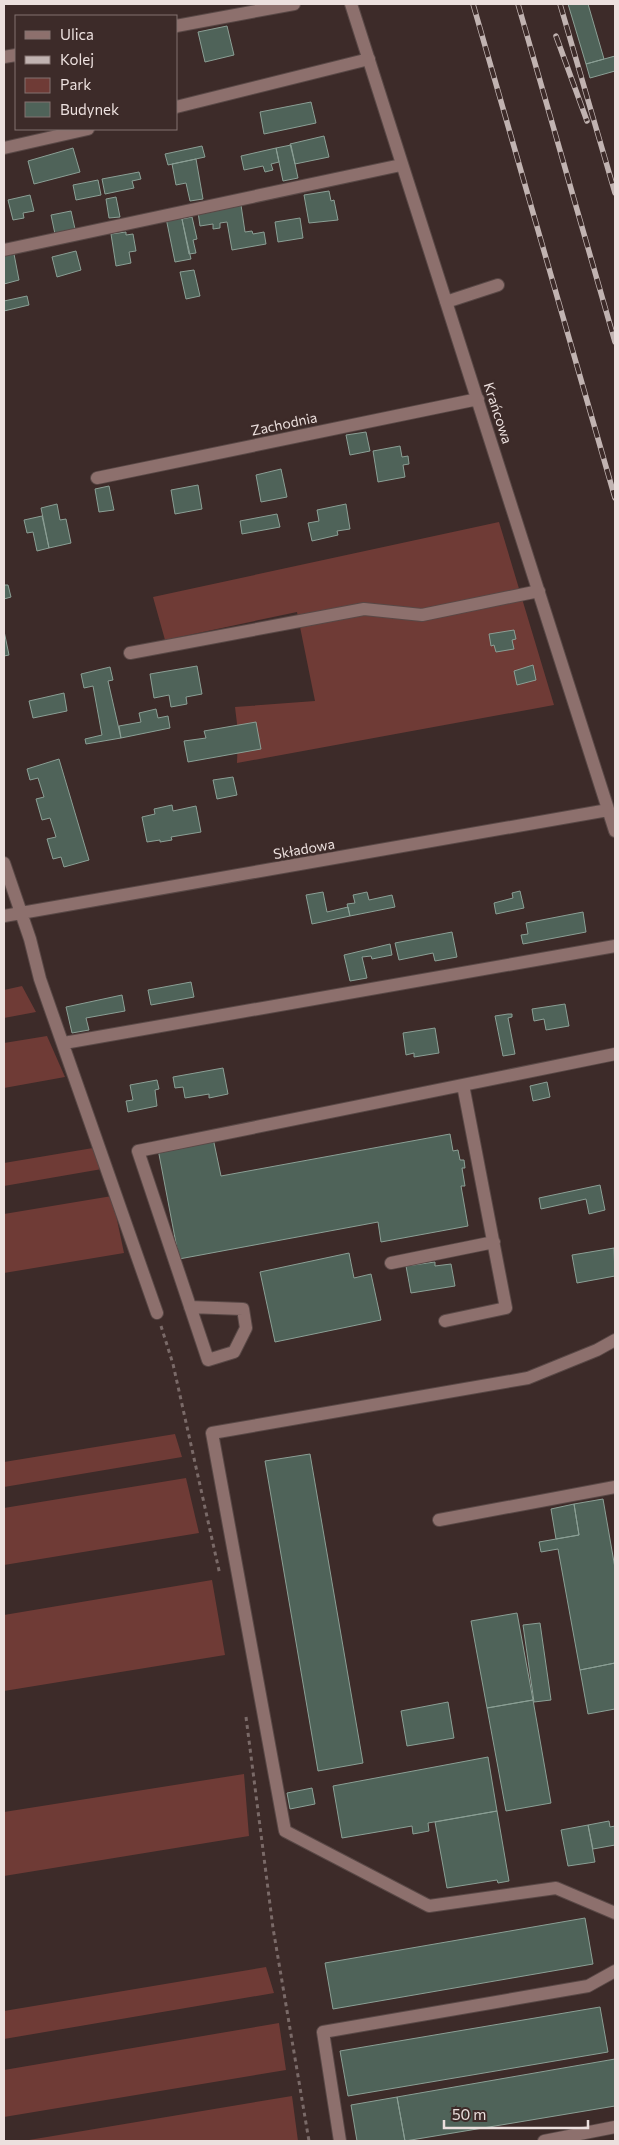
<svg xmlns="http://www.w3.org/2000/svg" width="619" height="2145" font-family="Commissioner,sans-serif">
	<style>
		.green { fill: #6f3b36 }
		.building { fill: #4f6359; stroke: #8b9f95 }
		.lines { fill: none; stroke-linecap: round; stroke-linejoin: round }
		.minor-casing { stroke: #594846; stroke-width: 14 }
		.path { stroke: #7a6a68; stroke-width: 3; stroke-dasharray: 4 4; stroke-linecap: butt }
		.minor { stroke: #8d706d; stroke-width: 12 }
		.rail-casing { stroke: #c1b3b1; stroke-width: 5.5 }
		.rail { stroke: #3d2b29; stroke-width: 4; stroke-dasharray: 11; stroke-linecap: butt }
		.labels { text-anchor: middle; stroke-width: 5; stroke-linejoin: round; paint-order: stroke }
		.street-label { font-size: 14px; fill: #ece0de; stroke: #3d2b29 }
	</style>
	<rect width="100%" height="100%" fill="#3d2b29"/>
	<!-- green -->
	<path class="green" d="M499,522l55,183 -317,58 1,-31 -3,-25 80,-6 -18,-89 -132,28 -12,-43z
		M22,986l14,26 -32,6v-28z
		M47,1036l18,41 -61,11v-45z
		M93,1148l9,21 -98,17v-23z
		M112,1196l12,57 -120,20v-59z
		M175,1434l7,23 -178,30v-25z
		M186,1478l13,55 -195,32v-57z
		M212,1580l13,75 -221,36v-76z
		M244,1774l5,62 -245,40v-64z
		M266,1967l8,26 -270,46v-28z
		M279,2023l7,47 -282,47v-47z
		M292,2096l6,45h-275z"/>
	<!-- building -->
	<path class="building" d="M568,4h20l16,55 -18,5z
		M227,26l7,29 -29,7 -7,-30z
		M615,56v15l-25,7 -4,-14z
		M311,102l5,21 -52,11 -4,-22z
		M324,136l5,21 -34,7 -5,-20z
		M291,145l7,33 -15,3 -7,-33z
		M202,146l3,11 -37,8 -3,-11z
		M73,148l7,24 -46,12 -6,-23z
		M276,148l3,14 -8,2 2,6 -8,2 -2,-6 -19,4 -3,-14z
		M196,159l7,40 -13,2 -4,-18 -10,2 -4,-21z
		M139,172l2,7 -9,2 2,7 -29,6 -3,-15z
		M98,180l3,15 -25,5 -3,-15z
		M329,191l2,10 3,-1 4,20 -29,3 -5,-28z
		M30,195l4,16 -11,2 1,5 -11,2 -5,-20z
		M116,197l4,20 -11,1 -3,-19z
		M241,205l4,27 7,-1 1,3 11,-2 2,12 -34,6 -5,-28 -7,1v5l-7,1v-5l-13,2 -2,-14z
		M71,211l4,18 -20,5 -4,-19z
		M181,215l10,44 -16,3 -9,-44z
		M192,217l5,22 -4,1 3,13 -7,1 -7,-35z
		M300,218l3,20 -25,4 -3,-20z
		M126,232v3l7,-1 3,17 -7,1 2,11 -15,3 -5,-32z
		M76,251l5,19 -24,7 -5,-20z
		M14,254l5,26 -15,4v-28z
		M194,270l6,26 -14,3 -6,-27z
		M27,296l2,9 -25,6v-10z
		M366,432l4,19 -20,4 -4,-20z
		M400,446l2,11 6,-1 1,8 -6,1 2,12 -27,5 -5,-31z
		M281,469l6,28 -26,5 -5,-27z
		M198,485l4,24 -27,5 -4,-24z
		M109,486l5,24 -15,2 -4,-23z
		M57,504l3,16 6,-1 5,24 -22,5 -8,-40z
		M346,504l4,25 -13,2 1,4 -26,6 -4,-18 11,-2 -2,-11z
		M277,514l3,13 -38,7 -2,-13z
		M42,516l7,32 -12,3 -4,-19 -6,1 -3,-13z
		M4,585h4l3,12 -7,2z
		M514,630l2,9 -4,1 2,9 -18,3 -2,-7 -3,1 -2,-12z
		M4,631l5,24 -5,1z
		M533,665l3,15 -19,5 -3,-14z
		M197,666l5,28 -16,3 1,7 -16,3 -2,-12 -15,3 -4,-24z
		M110,667l3,13 -5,1 13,57 -35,6 -1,-5 17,-4 -9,-49 -9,2 -3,-14z
		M64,693l3,18 -34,7 -4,-17z
		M156,709l2,9 10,-2 2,12 -49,10 -2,-12 22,-4 -2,-9z
		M256,722l5,27 -73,13 -4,-21 22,-3 -2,-7z
		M59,759l30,101 -25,7 -3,-10 -8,2 -6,-20 9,-2 -6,-19 -8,2 -6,-21 8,-2 -6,-19 -8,2 -3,-11z
		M233,777l4,18 -20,4 -4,-19z
		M172,805l1,6 23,-5 5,26 -30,5 1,3 -12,2v-2l-13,2 -5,-25 13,-3 -1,-5z
		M520,891l4,17 -28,6 -2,-11 19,-5 -1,-5z
		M323,892l4,20 21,-5 2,9 -38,8 -6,-29z
		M367,892l2,8 23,-5 3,12 -45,9 -3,-12 8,-1 -2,-8z
		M583,912l3,20 -63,12 -2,-9 7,-1 -2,-11z
		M452,932l5,25 -22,4 -2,-8 -34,7 -4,-17z
		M390,944l2,11 -20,4 -1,-3 -9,1 5,21 -17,3 -6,-26z
		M191,982l3,15 -43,8 -3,-15z
		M122,995l3,16 -39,7 3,12 -17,3 -6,-26z
		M565,1004l4,22 -23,4 -2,-11 -10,2 -2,-12z
		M508,1014h4v3l-4,1 7,36 -12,2 -8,-40z
		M435,1028l4,25 -25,4v-4l-8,2 -3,-22z
		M223,1068l5,26 -19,4v-4l-24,4 -2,-11 -8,1 -2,-11z
		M157,1080l2,9 -4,1 2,16 -29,6 -2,-11 7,-1 -3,-15z
		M547,1082l3,15 -17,4 -3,-15z
		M450,1134l3,17 5,-1 2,10h4l1,8h-3l3,18h-4l7,40 -87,16 -3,-20 -199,37 -21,-110 55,-11 8,38z
		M600,1185l5,25 -16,4 -3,-15 -45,10 -2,-11z
		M614,1248l1,28 -38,7 -5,-28z
		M349,1253l5,25 17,-4 10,46 -106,22 -15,-70z
		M435,1262v4l16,-2 4,22 -44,7 -5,-27z
		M310,1454l53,309 -45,8 -53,-310z
		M603,1499l12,69v95l-35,7 -22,-121 -17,3 -2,-10 40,-7 -5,-31z
		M574,1504l5,31 -23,4 -5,-30z
		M517,1613l16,87 -46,8 -16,-87z
		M540,1623l11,77 -17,2 -11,-77z
		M615,1663v46l-27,5 -8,-44z
		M533,1700l18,103 -45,8 -19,-103z
		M448,1702l6,36 -47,8 -6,-35z
		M488,1757l9,54 -69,12 1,8 -16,3 -1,-8 -70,12 -9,-52z
		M312,1788l3,16 -25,5 -3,-16z
		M497,1811l12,70 -11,2 -1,-3 -50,8 -12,-66z
		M609,1821l1,6 5,-1v19l-22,4 -5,-24z
		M588,1825l7,37 -27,4 -7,-36z
		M585,1918l8,46 -260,45 -8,-46z
		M600,2007l8,45 -260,44 -8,-45z
		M615,2059v47l-210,35 -8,-44z
		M397,2097l8,44h-48l-6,-36z"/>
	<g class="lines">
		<defs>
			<path id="minor" d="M351,4l264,827
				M176,26l118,-22
				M4,57l12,-2
				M176,107l193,-48
				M4,148l84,-19
				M4,250l397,-85
				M446,302l52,-17
				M97,478l381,-79
				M130,653l234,-44 58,6 117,-24
				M4,863l26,76 10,40 117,334
				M4,916l604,-106
				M64,1043l551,-97
				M391,1263l103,-21
				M190,1307l53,2 3,19 -12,24 -26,8 -70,-209 477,-97
				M445,1321l61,-13 -43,-223
				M615,1340l-18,10 -69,28 -316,55 73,398 144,75 127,-18 59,25
				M439,1520l176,-33
				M340,2141l-17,-109 265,-46 27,-15
				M544,2141l71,-14"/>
		</defs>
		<!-- minor casing -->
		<use href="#minor" class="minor-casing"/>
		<!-- path -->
		<path class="path" d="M161,1326l12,38 47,211
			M246,1717l27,211 36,213"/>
		<!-- minor -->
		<use href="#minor" class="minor"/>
		<defs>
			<path id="rail" d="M473,4l142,494
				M518,4l97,338
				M560,4l55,189
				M556,36l31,85"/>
		</defs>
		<!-- rail casing -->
		<use href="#rail" class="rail-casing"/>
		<!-- rail -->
		<use href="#rail" class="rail"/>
	</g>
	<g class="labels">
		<!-- street labels -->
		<g class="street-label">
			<text transform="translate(498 413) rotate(72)" y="5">Krańcowa</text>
			<text transform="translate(284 424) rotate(-12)" y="5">Zachodnia</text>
			<text transform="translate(304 849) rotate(-10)" y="5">Składowa</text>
		</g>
	</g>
	<!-- border -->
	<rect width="619" height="2145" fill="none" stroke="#ece0de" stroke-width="10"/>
	<!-- legend -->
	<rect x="15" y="15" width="162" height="115" fill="#3d2b29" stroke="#837371"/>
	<rect x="25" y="31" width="25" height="8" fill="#8d706d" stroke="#837371"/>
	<text x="60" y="40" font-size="15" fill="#ece0de">Ulica</text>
	<rect x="25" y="56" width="25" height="8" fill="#c1b3b1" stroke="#837371"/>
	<text x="60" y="65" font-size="15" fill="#ece0de">Kolej</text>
	<rect x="25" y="78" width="25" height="15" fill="#6f3b36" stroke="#837371"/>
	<text x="60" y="90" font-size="15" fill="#ece0de">Park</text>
	<rect x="25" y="102" width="25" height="15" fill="#4f6359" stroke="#837371"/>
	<text x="60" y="115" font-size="15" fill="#ece0de">Budynek</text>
	<!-- scale -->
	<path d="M444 2120v8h144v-8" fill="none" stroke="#ece0de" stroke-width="2.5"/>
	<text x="452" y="2120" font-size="15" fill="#ece0de" stroke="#3d2b29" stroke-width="4" paint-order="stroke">50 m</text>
</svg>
